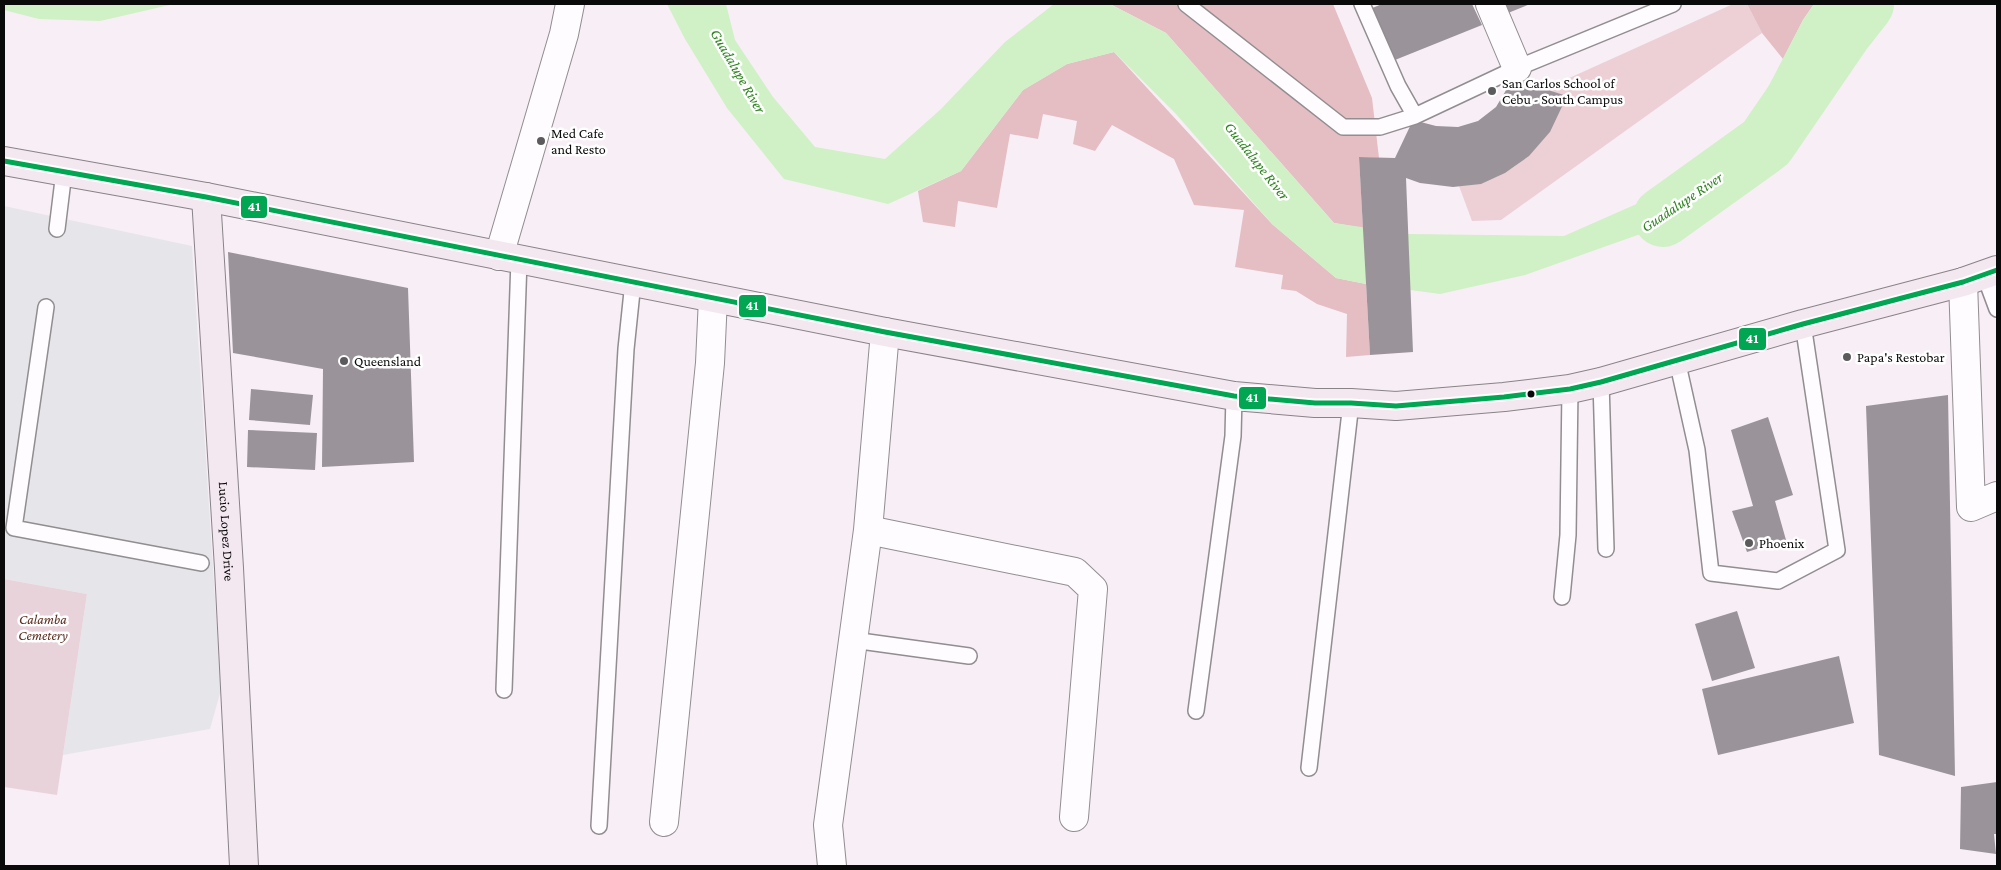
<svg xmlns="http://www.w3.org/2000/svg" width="2001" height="870" font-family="'Crimson Pro',serif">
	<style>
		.industrial { fill: #e6e6ea }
		.green { fill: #edcfd6 }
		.forest { fill: #e4bec3 }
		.cemetery { fill: #e9d3db }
		.water { fill: #d0f0c6 }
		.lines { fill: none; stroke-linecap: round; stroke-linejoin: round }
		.river { stroke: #d0f0c6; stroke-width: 60 }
		.building { fill: #9a949a }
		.lane-casing { stroke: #918d90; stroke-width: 18 }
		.street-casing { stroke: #918d90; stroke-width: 30 }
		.secondary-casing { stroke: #888387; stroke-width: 30 }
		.lane { stroke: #fefcfe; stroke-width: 15 }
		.street { stroke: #fefcfe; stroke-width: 28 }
		.secondary { stroke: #f4e8f0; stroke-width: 28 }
		.bus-1-casing { stroke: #fff; stroke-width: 9 }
		.bus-1 { stroke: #00a651; stroke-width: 5 }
		.poi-dot { fill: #5d5a5d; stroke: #fff; stroke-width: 2 }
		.bus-dot { fill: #0a0a0a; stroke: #fff; stroke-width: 2 }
		.labels { text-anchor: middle; stroke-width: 5; stroke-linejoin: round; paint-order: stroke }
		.poi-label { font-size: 14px; fill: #0a0a0a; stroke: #fff; text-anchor: start }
		.street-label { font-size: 14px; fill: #0a0a0a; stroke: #fff }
		.park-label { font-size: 14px; font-style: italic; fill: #5c2d20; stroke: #fff }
		.water-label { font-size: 15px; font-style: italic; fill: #2c841d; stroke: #fff }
		.line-badge { stroke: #fff; stroke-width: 2 }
		.badge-label { font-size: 14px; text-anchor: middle; font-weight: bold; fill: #fff }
	</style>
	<rect width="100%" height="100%" fill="#f8eef6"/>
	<!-- industrial -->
	<path class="industrial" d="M4,206l188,40 29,444 -11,39 -147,26 24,-161 -83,-15z"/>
	<!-- green -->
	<path class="green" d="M1733,4h14l15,29 -261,187 -29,1 -13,-35c43,-4 64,-23 91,-54l-5,-43z"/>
	<!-- forest -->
	<path class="forest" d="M1110,4h223l39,94 7,60 -20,-1 4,71 -29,-5 -168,-190z
		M1747,4h67l-11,16 -20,39 -21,-26z
		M1114,52l158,172 64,54 30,6 4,71 -24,2 1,-43 -30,-10 -21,-13 -15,-2 2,-14 -48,-8 9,-57 -50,-5 -20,-46 -62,-34 -17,26 -22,-7 4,-23 -34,-7 -5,25 -28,-5 -13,74 -39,-7 -3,26 -32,-5 -5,-31 43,-20 62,-81 44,-26z"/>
	<!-- cemetery -->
	<path class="cemetery" d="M4,579l83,15 -30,201 -53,-8z"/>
	<!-- water -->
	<path class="water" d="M4,4h170l-74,17 -61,-2 -35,-9z
		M667,4h59l9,36 38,57 42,50 70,12 56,-50 64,-67 49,-38h56l56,29 168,190 75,11 155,2 102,-45 84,-69 53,-102 11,-16h71l-15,7 -48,58 -49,66 -127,97 -121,43 -85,19 -74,-10 -30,-6 -64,-54 -96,-110 -62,-62 -47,12 -44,26 -62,81 -73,33 -104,-25 -57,-71 -42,-69z"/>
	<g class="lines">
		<!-- river -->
		<path class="river" d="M1663,217l103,-74 76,-111 22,-28"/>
	</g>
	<!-- building -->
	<path class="building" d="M1382,4h90l10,21 -92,37 -20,-53z
		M1504,4h26l-22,9z
		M1510,78l57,18 -17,36 -21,24 -24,17 -24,11 -28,3 -33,-4 -14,-5 7,174 -43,3 -11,-198 36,1 18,-38 23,6 22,1 20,-6 18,-14 9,-15z
		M228,252l180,36 6,174 -92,5 1,-98 -90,-16z
		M251,389l62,6 -3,30 -61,-5z
		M1948,395l7,381 -76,-21 -13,-349z
		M1768,417l25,78 -18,6 11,39 -39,12 -15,-41 21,-5 -22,-76z
		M248,430l69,3 -2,37 -68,-3z
		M1737,611l18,57 -43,13 -17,-57z
		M1839,656l15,67 -136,32 -16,-66z
		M1997,782v52h-3l2,20 -36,-5 1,-62z"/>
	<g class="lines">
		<defs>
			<path id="lane" d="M1186,4l157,123h37l35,-11 102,-48 156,-64
				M1362,4l36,82 17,30
				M57,229l7,-57
				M1984,274l13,35
				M46,307l-32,221 187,35
				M1677,360l20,90 14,123 67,8 59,-31 -34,-226
				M1601,382l5,167
				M1562,597l6,-62 2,-146
				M853,640l116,16
				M504,690l15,-430
				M1196,711l37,-275 1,-40
				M1309,768l42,-365
				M599,826l27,-477 7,-67"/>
			<path id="street" d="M1490,4l27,64
				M499,256l65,-222 6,-30
				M1963,282l8,225 26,-11
				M868,530l207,42 18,17 -19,228
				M664,822l46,-459 3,-65
				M832,866l-4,-41 40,-295 17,-198"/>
			<g id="secondary">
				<path d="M4,161l202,36 679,135 349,64 81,7h36l45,3 108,-9 66,-8 31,-7 202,-58 160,-42 34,-12"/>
				<path id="s1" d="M206,197l23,371 15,298"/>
			</g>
		</defs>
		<!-- lane casing -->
		<use href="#lane" class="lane-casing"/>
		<!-- street casing -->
		<use href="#street" class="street-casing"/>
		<!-- secondary casing -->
		<use href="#secondary" class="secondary-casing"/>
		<!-- lane -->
		<use href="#lane" class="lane"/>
		<!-- street -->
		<use href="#street" class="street"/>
		<!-- secondary -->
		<use href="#secondary" class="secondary"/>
		<defs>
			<path id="bus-1" d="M4,161l202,36 679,135 349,64 81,7h36l45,3 108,-9 66,-8 31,-7 202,-58 160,-42 34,-12"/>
		</defs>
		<!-- bus-1 casing -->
		<use href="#bus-1" class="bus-1-casing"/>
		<!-- bus-1 -->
		<use href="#bus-1" class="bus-1"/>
	</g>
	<!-- markers -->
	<g class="poi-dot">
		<circle cx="1492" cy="91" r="5"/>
		<circle cx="541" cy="141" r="5"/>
		<circle cx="1847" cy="357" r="5"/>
		<circle cx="344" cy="361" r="5"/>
		<circle cx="1749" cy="543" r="5"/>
	</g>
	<circle class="bus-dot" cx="1531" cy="394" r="4.5"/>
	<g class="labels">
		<!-- poi labels -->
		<g class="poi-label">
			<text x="1502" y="88">San Carlos School of<tspan x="1502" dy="16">Cebu - South Campus</tspan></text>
			<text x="551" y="138">Med Cafe<tspan x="551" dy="16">and Resto</tspan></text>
			<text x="1857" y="362">Papa's Restobar</text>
			<text x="354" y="366">Queensland</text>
			<text x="1759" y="548">Phoenix</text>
		</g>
		<!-- street labels -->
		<g class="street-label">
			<text dy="5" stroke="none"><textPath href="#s1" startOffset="335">Lucio Lopez Drive</textPath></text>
		</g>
		<!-- park labels -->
		<g class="park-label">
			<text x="43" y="624">Calamba<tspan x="43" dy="16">Cemetery</tspan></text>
		</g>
		<!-- water labels -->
		<g class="water-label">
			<text transform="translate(738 71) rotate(60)" y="5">Guadalupe River</text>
			<text transform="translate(1257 161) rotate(52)" y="5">Guadalupe River</text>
			<text transform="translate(1682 202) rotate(-34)" y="5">Guadalupe River</text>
		</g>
	</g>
	<g class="line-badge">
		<rect x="240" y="195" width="28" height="24" rx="5" fill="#00a651"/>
		<rect x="738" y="294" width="29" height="24" rx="5" fill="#00a651"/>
		<rect x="1738" y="327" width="29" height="24" rx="5" fill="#00a651"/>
		<rect x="1238" y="386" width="29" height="24" rx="5" fill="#00a651"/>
	</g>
	<g class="badge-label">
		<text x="254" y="211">41</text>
		<text x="752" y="310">41</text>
		<text x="1752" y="343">41</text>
		<text x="1252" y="402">41</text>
	</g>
	<!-- border -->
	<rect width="2001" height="870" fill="none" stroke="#0a0a0a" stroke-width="10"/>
</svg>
